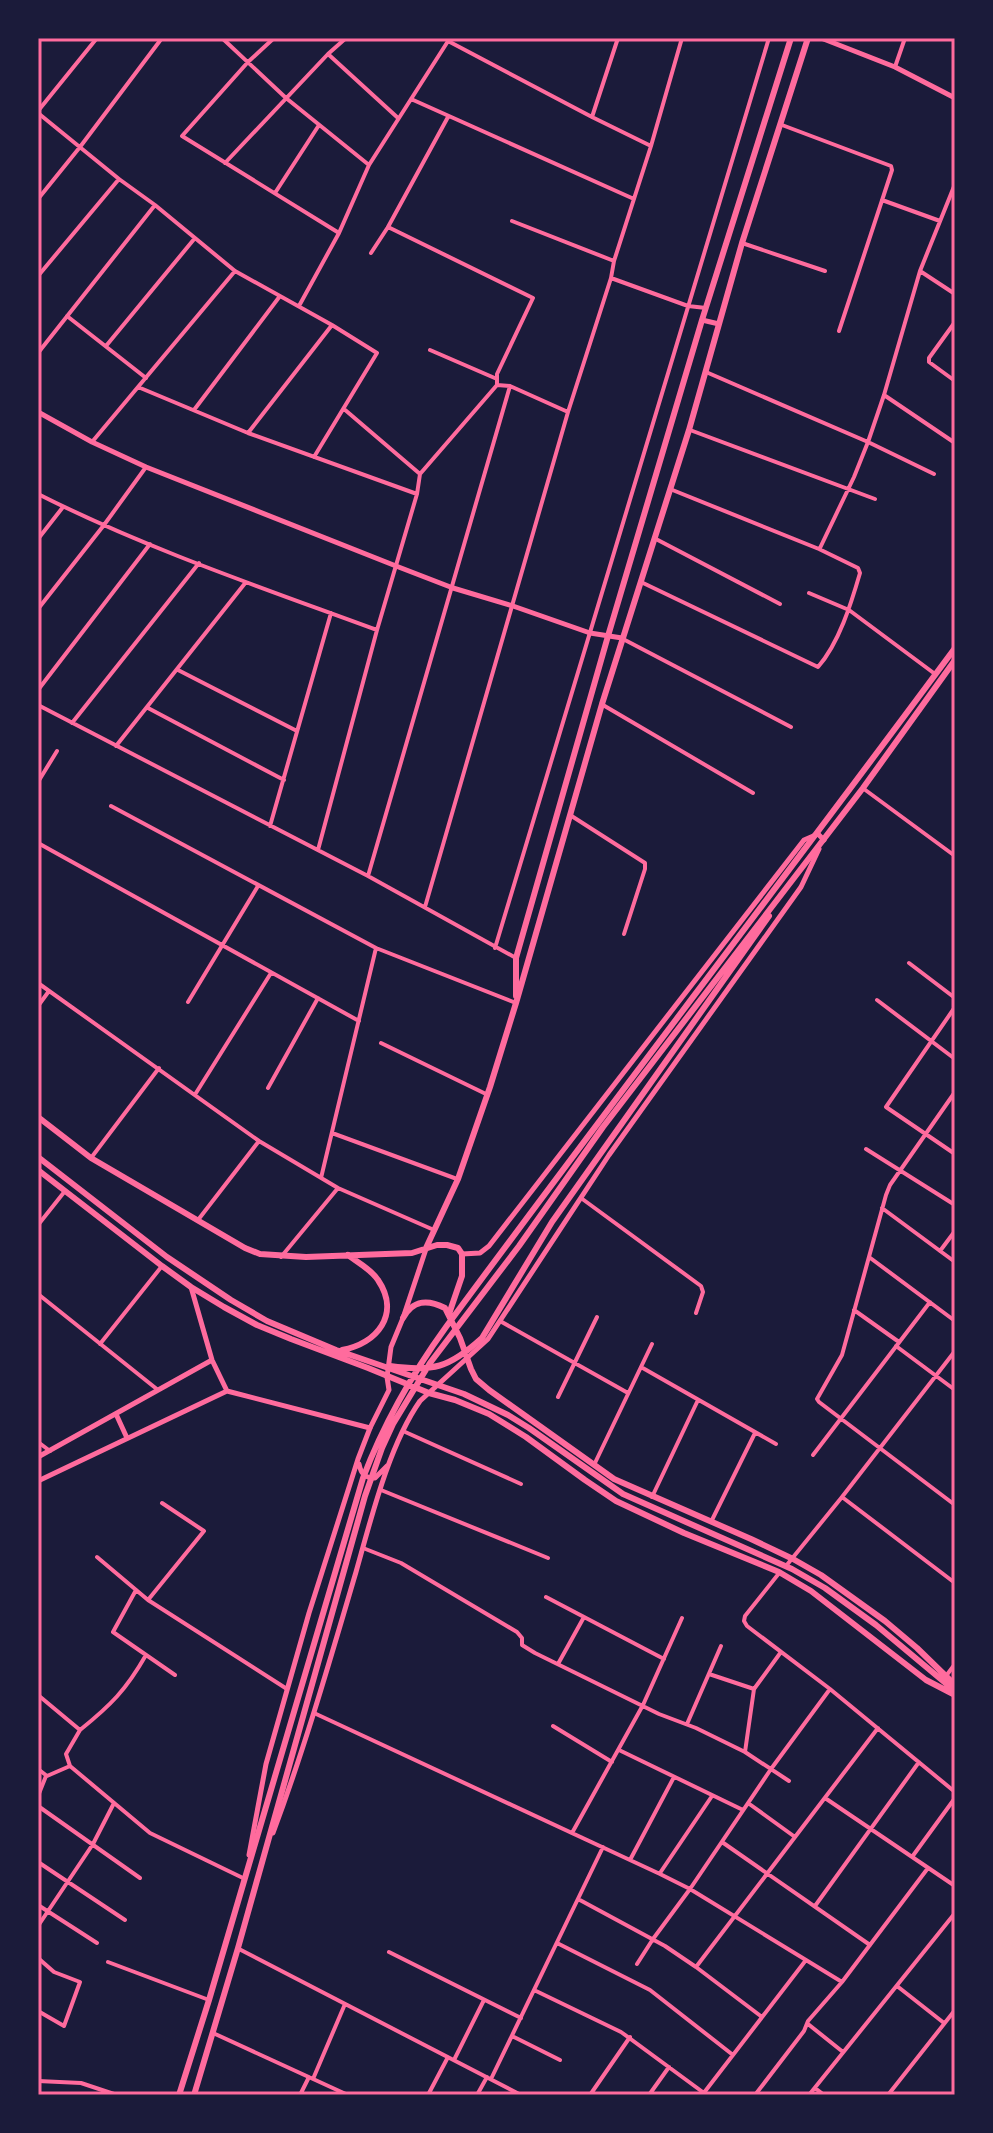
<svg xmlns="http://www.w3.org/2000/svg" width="993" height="2133" font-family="'Nunito Sans',sans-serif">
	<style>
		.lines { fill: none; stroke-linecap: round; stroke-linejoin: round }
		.minor { stroke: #ff6b9d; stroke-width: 4 }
		.tertiary { stroke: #ff6b9d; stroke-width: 5 }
		.secondary { stroke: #ff6b9d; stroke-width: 5 }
		.primary { stroke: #ff6b9d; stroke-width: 6 }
		.neatline { fill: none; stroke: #ff6b9d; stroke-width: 3 }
	</style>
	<rect width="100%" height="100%" fill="#1b1b3a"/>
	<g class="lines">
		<!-- minor -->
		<path class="minor" d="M222,38l64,60 83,67
			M274,38l-26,24 -66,74 157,97 -40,73
			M448,41l144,76 59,29
			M328,54l70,64
			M895,67l10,-29
			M411,99l223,100
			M38,111l59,-73
			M38,113l81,66 36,26 80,66 97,54 45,28 -63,104
			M592,117l26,-79
			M782,125l109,41 1,4 -53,161
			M225,163l103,-109 18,-16
			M275,193l44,-68
			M38,199l42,-52 82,-109
			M882,200l58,21
			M512,221l102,40
			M388,227l145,71 -36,76v11
			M339,233l30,-68 81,-127
			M742,243l83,28
			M371,253l17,-26 60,-110
			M920,271l35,23
			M38,276l81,-97
			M611,278l77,28 18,2
			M67,316l79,62
			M955,322l-26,36v4l26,19
			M106,346l89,-108
			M430,350l67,29
			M38,353l117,-148
			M706,372l162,70 66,32
			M138,387l110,46 169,61
			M884,395l71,48
			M344,409l76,65
			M194,410l86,-114
			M690,430l185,69
			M248,433l84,-108
			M92,442l143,-171
			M38,494c109,55 225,94 339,136
			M654,538l126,66
			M38,539l25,-32
			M820,548l34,-71 14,-35 16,-47 36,-124 35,-87
			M641,582l177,85c21,-24 33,-63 42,-94l-2,-5 -39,-19 -149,-60
			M809,593l40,17 86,64
			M38,609l66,-84 42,-58
			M623,639l168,88
			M178,670l119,61
			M38,690l112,-146
			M38,705l330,171 148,82
			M603,705l150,88
			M148,708l136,72
			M72,723l127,-160
			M116,746l130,-164
			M38,782l19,-31
			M864,789l91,67
			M111,806l265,142 140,55
			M570,815l75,48v6l-21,65
			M270,826l61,-213
			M38,843l321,178
			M318,850l59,-220 40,-136 3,-20 77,-89 13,1 58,26
			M368,876l142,-490
			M425,907l143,-495 43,-134 3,-17 37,-115 31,-108
			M495,948l274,-910
			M909,963l46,35
			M38,983l221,158 79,47 96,42
			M877,1000l78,59
			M188,1002l70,-116
			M38,1006l11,-15
			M955,1007l-69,100 69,47
			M381,1043l107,52
			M268,1088l50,-90
			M955,1092l-65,93 -4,10 -44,160 -25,44 2,3 136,103
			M196,1093l75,-120
			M332,1133l125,46
			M866,1149l89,56
			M91,1158l68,-90
			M321,1178l55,-230
			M581,1198l120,88 2,6 -7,21
			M882,1208l73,54
			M198,1220l61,-79
			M38,1225l27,-34
			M940,1251l15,-20
			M281,1257l57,-69
			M869,1257l86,64
			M38,1294l120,96
			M854,1310l45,32
			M500,1321l128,72
			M100,1344l62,-78
			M896,1346l59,44
			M641,1367l135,77
			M558,1397l39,-80
			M403,1431l118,53
			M38,1442l12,9
			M813,1455l117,-153
			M594,1465l58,-121
			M381,1490l167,68
			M652,1497l46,-97
			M842,1497l113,86
			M711,1522l44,-89
			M363,1548l38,15 116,69 5,6v7l13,8 124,61 37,14 49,24 44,29
			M97,1557l51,43 139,89
			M786,1566l56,-69 113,-146
			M780,1572l-35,44 -1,5 3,5 83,63 125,103
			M136,1590l-23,42 62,43
			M546,1597l118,62
			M148,1600l56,-69 -42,-28
			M558,1664l26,-47
			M709,1674l45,15
			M946,1676l9,-12
			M38,1695l42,35 -14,24 4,12
			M314,1713l346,161 30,15 152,93
			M687,1724l34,-78
			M553,1726l59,36
			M80,1730c31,-25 46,-40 66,-75
			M619,1750l124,60
			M745,1752l9,-63 27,-37
			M38,1769l9,7 23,-10 80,67 95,46
			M38,1796l8,-20
			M825,1798l130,88
			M748,1803l47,34
			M38,1806l102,72
			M572,1833l71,-128 39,-87
			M722,1842l148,103
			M912,1857l43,-59
			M630,1860l44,-83
			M38,1862l87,58
			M660,1873l52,-77
			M578,1899l87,47 31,21 66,50
			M38,1905l59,38
			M815,1906l104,-144
			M38,1926l55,-82 21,-41
			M557,1943l93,47 83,65
			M239,1949l282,146
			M389,1952l132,66
			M38,1958l16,14 26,10 -16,44 -26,-15
			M108,1962l101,38
			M637,1964l16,-25 37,-50 81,-120 59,-80
			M696,1967l182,-239
			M897,1986l47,37
			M534,1990l87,42 83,61
			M808,2024l35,28
			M213,2033l135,62
			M512,2036l48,24
			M454,2060l30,-60
			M313,2079l32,-75
			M491,2079l112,-232
			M38,2081l43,2 36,12
			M815,2088l9,7
			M703,2094l103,-134
			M300,2095l9,-18
			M428,2095l20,-38
			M477,2095l10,-18
			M590,2095l40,-58
			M649,2095l20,-28
			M755,2095l49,-64 4,-10 34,-39 86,-114
			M809,2095l146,-182
			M888,2095l67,-85"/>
		<!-- tertiary -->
		<path class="tertiary" d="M821,38l74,29 60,31
			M702,320l17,4
			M462,1254l18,-1 9,-7 315,-406 14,-6 6,6
			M359,1464c2,10 6,14 16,14l12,-12
			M273,1833c32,-86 57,-173 83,-261 15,-53 33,-127 64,-171l68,-62 121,-184 192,-268 18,-38
			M249,1855l17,-91 43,-151 49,-154 12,-31 19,-38 -2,-13 4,-30 12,-29 23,-69"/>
		<!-- secondary -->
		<path class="secondary" d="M38,412l54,30 54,25 250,99 57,22 60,18 77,27 32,5
			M191,1287l21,73 15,31 143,37
			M116,1414l11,24
			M38,1457l174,-97
			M38,1481l189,-90"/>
		<!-- primary -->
		<path class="primary" d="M516,996v-38l92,-322 94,-316 89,-282
			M38,1117l53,41 154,90 15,6 46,3 106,-4 25,-8h10l11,3 4,6v22l-13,38
			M38,1157l129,100 64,43 36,21 69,29 128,44 44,21 21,13 94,66 169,75 33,19 51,37 79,66
			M38,1170l124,96 29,21 33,20 33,18 34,14 77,29 61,25 26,7 34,14 37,23 59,43 31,21 68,32 95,39 32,19 115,89 29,15
			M426,1248l32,-69 32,-92 26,-84 86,-299 87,-274 53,-187 66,-205
			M403,1318c10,-18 24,-19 42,-10l15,30 11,31 5,10 13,11 125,89 137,60 42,20 28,16 64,46 32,27 38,37
			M342,1350c35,-6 59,-36 36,-70 -7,-11 -20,-17 -30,-25
			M390,1366c43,6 59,2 92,-28l70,-116 217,-306
			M179,2095l30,-95 154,-522c21,-55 49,-104 83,-151 168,-228 341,-452 509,-679
			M194,2095l44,-147 127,-452 17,-48 11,-24 37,-61 89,-117 84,-119 260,-339 92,-128"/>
	</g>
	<!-- border -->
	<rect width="993" height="2133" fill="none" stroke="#1b1b3a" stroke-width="80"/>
	<rect x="40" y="40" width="913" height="2053" class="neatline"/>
</svg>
